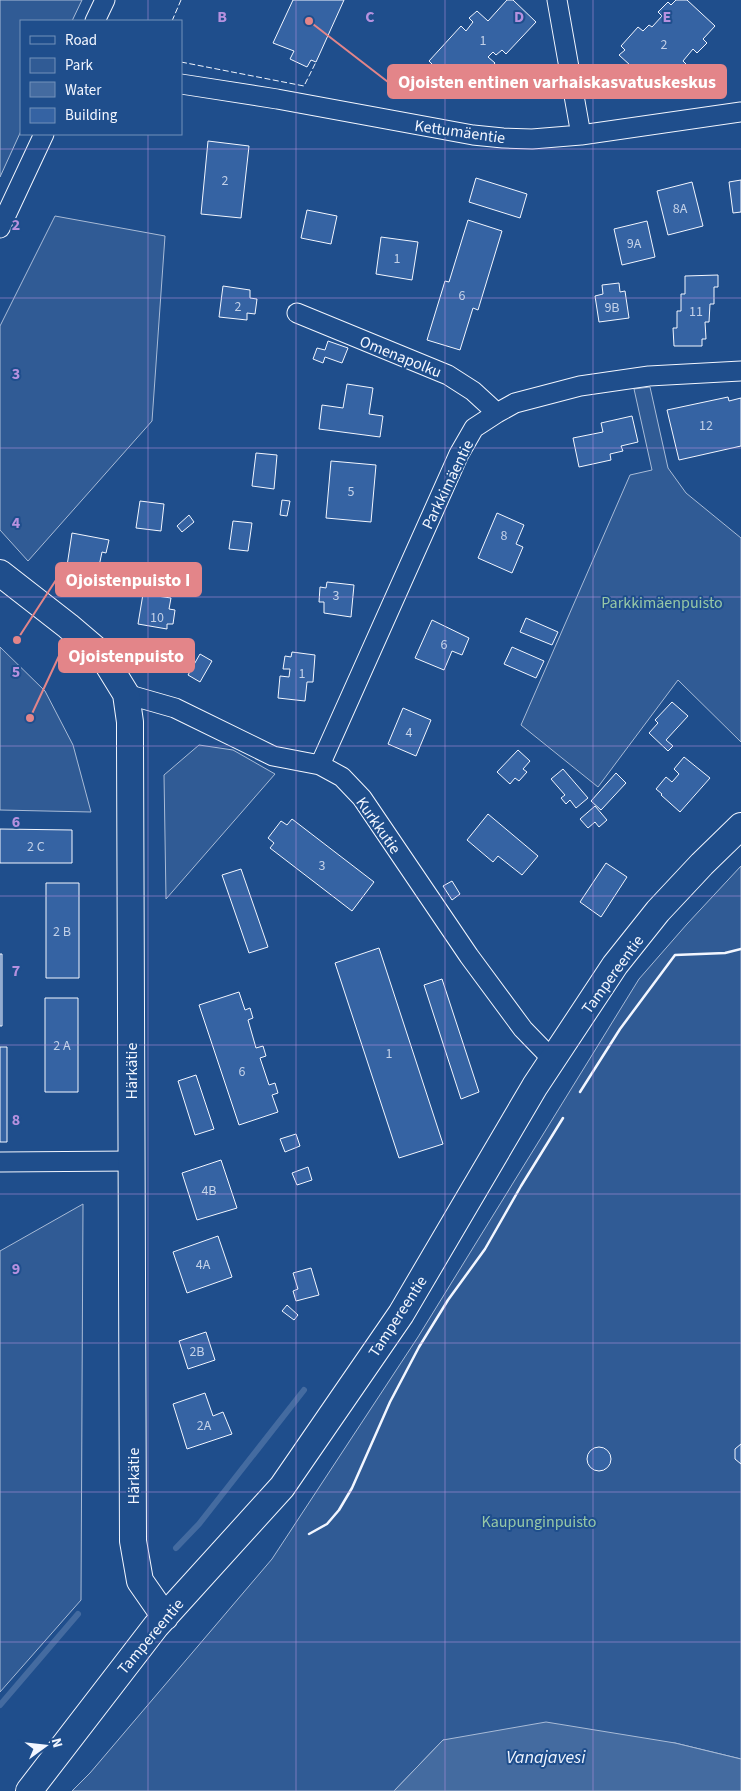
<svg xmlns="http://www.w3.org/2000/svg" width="741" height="1791" font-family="'Source Sans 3',sans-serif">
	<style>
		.green { fill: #305b95; stroke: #a8bbd7 }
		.water { fill: #446ba0; stroke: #a8bbd7 }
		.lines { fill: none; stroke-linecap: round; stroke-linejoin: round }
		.stream { stroke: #446ba0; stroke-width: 6 }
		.building { fill: #3563a3; stroke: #f2f6ff }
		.minor-casing { stroke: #f2f6ff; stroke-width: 21 }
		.secondary-casing { stroke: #f2f6ff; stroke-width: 28 }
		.minor { stroke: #1f4e8c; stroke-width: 19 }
		.secondary { stroke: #1f4e8c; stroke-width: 26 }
		.fence { stroke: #f2f6ff; stroke-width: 1; stroke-dasharray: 6 2.5; stroke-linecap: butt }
		.wall { stroke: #f2f6ff; stroke-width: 2.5 }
		.grid { fill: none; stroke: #b691df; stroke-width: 1; stroke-opacity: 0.55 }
		.labels { text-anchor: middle; stroke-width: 4; stroke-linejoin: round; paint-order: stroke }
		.number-label { font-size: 14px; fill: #c3d1e8 }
		.street-label { font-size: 16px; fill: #f2f6ff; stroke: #1f4e8c }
		.park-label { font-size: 16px; fill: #97c8a6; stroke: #1f4e8c }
		.water-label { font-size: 18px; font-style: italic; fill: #f2f6ff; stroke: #1f4e8c }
		.grid-label { font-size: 16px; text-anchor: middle; font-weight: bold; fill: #b691df; stroke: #1f4e8c; stroke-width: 4; stroke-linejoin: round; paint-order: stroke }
		.leader { fill: none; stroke: #e38589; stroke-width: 2 }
		.callout-dot { fill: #e38589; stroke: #1f4e8c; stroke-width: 2 }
		.callout { fill: #e38589; stroke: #e38589; stroke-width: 2 }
		.callout-label { font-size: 18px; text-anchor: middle; font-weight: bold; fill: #fff }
	</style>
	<rect width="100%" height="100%" fill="#1f4e8c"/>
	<!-- green -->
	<path class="green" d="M0,0h82l-10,21h-51v110l-21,46z
		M55,216l110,20 -13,185 -124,140 -28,-31v-204z
		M650,387l18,81 18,25 55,45v204l-63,-62 -80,107 -77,-62 109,-250 22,-5 -18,-81z
		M0,647l45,44 28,54 18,67 -91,-2z
		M199,745l34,5 42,24 -109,125 -2,-124z
		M741,866v893l-66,-16 -232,-3 -49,51h-322l18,-18 182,-214 146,-222 221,-358 48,-55z
		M83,1204l-2,396 -81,92v-441z"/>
	<!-- water -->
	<path class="water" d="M546,1722l129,21 66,16v32h-347l49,-51z"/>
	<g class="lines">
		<!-- stream -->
		<path class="stream" d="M176,1548l23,-24 105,-134
			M0,1705l78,-91"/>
	</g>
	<!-- building -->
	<path class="building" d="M293,0h51l-28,62 -5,-2 -4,7 -17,-8 4,-8 -21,-8z
		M507,0h6l23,22 -30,32 -4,-4 -6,5 -3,-3 -5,5 7,6 -6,7 -3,-2 -19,20 2,2 -6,7 -14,-13 4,-4 -16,-15 -2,2 -6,-6 32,-35 5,5 7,-9 -4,-4 8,-7 11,10z
		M676,0h11l28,26 -12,13 4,4 -10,10 -4,-4 -10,12 4,4 -18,19 -4,-4 -6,6 -14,-13 -3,3 -23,-21 6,-5 -4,-4 17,-19 5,4 6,-6 3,2 10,-11 -4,-4 10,-10 3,3z
		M208,141l41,5 -8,72 -40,-4z
		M476,178l51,16 -7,24 -51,-16z
		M741,180v32l-8,1 -4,-31z
		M692,182l11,44 -35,9 -11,-44z
		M307,210l30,6 -6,28 -30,-6z
		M468,220l34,11 -24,79 -5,-2 -13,42 -33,-10 18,-59 4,1z
		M647,221l8,36 -33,8 -8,-36z
		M381,237l37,5 -6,38 -36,-6z
		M718,275v12h-4v17h-4l-1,18h-4l1,17h-4v7h-28l-1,-18h4v-17h4v-17h4v-18z
		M619,283l1,9 5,-1 4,27 -30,4 -4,-26 8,-2 -1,-9z
		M223,286l27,4v8l7,1 -2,15 -8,-1v7l-28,-3z
		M328,341l20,7 -6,15 -17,-6 -2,6 -10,-4 4,-11 8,2z
		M347,384l26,4 -4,26 14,2 -3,21 -61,-8 3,-24 21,3z
		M728,397l1,4 12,-3v48l-62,14 -12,-50z
		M632,416l6,26 -17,4 2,5 -13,3 1,6 -32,7 -6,-29 30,-6 -2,-9z
		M256,453l21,2 -3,34 -22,-3z
		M331,461l45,4 -5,57 -45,-4z
		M282,500l8,1 -3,15 -7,-1z
		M140,501l24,3 -3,27 -25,-3z
		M497,513l27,12 -8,19 7,3 -11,26 -34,-15z
		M189,515l5,7 -12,10 -5,-6z
		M233,521l19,2 -4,28 -19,-2z
		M72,533l37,7 -3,13 -4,-1 -4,19 -31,-5z
		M327,582l27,3 -3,32 -27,-4v-11h-5l1,-15 6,1z
		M143,594l28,4 -2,11 6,1 -2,14h-6v5l-29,-5z
		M526,618l32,14 -6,13 -32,-13z
		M432,620l37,18 -7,17 -10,-4 -8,19 -29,-12z
		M512,647l32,14 -8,17 -32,-14z
		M292,652l23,3 -2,27h-6l-2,19 -27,-3 2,-22 9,1 1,-8h-7l2,-13 6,1z
		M200,654l12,7 -12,21 -12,-7z
		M672,702l16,14 -22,24 7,6 -5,5 -19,-18 9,-10 -3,-3z
		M403,708l28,12 -15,36 -28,-12z
		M518,750l12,11 -7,8 4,3 -8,9 -4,-3 -5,6 -13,-12z
		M684,757l26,21 -30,34 -19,-17 1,-1 -6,-5 10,-12 6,5 7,-8 -5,-5z
		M563,769l25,29 -12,10 -6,-8 -4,4 -5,-6 4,-3 -14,-16z
		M616,773l10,10 -25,27 -10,-9z
		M595,806l12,14 -8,7 -4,-5 -7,6 -8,-9z
		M488,814l50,42 -16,19 -24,-19 -5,6 -26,-22z
		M292,819l82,63 -22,29 -82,-63 4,-5 -6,-5 13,-17 6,4z
		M0,829l72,1v33h-72z
		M606,863l21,14 -26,40 -21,-15z
		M241,869l27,78 -19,6 -27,-78z
		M452,881l8,13 -8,6 -9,-14z
		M46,883h33v95h-33z
		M379,948l64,196 -44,14 -64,-195z
		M0,954h2v72h-2z
		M442,979l37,113 -18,7 -37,-114z
		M239,992l6,18 5,-2 3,10 -5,2 8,28 7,-2 3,10 -6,2 9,27 6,-2 3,10 -6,2 6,17 -39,13 -40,-120z
		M45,998h33v94h-33z
		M0,1047h7v95h-7z
		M196,1075l18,54 -19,6 -17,-54z
		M296,1134l4,12 -15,6 -5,-13z
		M221,1160l16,48 -40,12 -15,-47z
		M308,1167l4,13 -15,5 -5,-12z
		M218,1236l14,41 -45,16 -14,-41z
		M311,1268l8,27 -23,6 -3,-10 5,-2 -5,-16z
		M287,1305l11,10 -4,5 -12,-9z
		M206,1332l9,28 -27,9 -9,-28z
		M205,1393l8,23 10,-4 9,22 -45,15 -14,-45z
		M741,1444v20l-6,-5v-10z
		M587 1459a12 12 0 1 1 24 0a12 12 0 1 1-24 0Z"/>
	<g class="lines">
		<defs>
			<path id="minor" d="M557,0l24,135
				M95,21l10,-21
				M181,84l96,15 196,36 30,3 29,1 49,-4 160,-23
				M0,228l44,-94
				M297,313l151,62 25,16 24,22
				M126,694l49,14 98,48 47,9 22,12 20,21 107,158 54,73 30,31
				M320,765l139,-311 15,-26 23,-15 18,-10 65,-17 69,-10 92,-5
				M0,1162l131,-1"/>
			<path id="secondary" d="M0,573l68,53 34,29 24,39 4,28v21l3,798 7,40 25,36
				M29,1791l127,-165 126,-139 119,-173 134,-228 80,-121 43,-54 44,-47 39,-38"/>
		</defs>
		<!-- minor casing -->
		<use href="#minor" class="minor-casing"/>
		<!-- secondary casing -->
		<use href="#secondary" class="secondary-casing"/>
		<!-- minor -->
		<use href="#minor" class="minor"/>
		<!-- secondary -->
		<use href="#secondary" class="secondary"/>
		<!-- fence -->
		<path class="fence" d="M172,21l9,-21
			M181,62l123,24 12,-24"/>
		<!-- wall -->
		<path class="wall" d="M580,1092l40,-63 55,-74 50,-2 16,-4
			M309,1534l18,-10 12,-14 13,-22 38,-86 29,-55 29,-47 37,-51 36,-63 42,-68"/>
	</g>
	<!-- grid -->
	<path class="grid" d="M148,0v21M296,0v1791M445,0v1791M593,0v1791M148,134v1657M0,149h741M0,298h741M0,448h741M0,597h741M0,746h741M0,896h741M0,1045h741M0,1194h741M0,1343h741M0,1492h741M0,1642h741"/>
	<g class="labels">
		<!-- number labels -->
		<g class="number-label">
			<text x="483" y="45">1</text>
			<text x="664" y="49">2</text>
			<text x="225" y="185">2</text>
			<text x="680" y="213">8A</text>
			<text x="634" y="248">9A</text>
			<text x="397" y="263">1</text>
			<text x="462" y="300">6</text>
			<text x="238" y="311">2</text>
			<text x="612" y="312">9B</text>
			<text x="696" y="316">11</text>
			<text x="706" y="430">12</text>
			<text x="351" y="496">5</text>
			<text x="504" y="540">8</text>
			<text x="336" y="600">3</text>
			<text x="157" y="622">10</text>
			<text x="444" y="649">6</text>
			<text x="302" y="678">1</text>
			<text x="409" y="737">4</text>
			<text x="36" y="851">2 C</text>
			<text x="322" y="870">3</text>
			<text x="62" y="936">2 B</text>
			<text x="62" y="1050">2 A</text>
			<text x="389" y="1058">1</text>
			<text x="242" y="1076">6</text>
			<text x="209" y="1195">4B</text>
			<text x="203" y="1269">4A</text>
			<text x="197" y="1356">2B</text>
			<text x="204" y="1430">2A</text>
		</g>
		<!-- street labels -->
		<g class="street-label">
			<text transform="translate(460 131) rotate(8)" y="6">Kettumäentie</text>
			<text transform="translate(401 356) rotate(22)" y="6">Omenapolku</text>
			<text transform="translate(447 484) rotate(-64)" y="6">Parkkimäentie</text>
			<text transform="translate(379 825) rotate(55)" y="6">Kurkkutie</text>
			<text transform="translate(612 974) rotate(-54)" y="6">Tampereentie</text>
			<text transform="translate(131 1071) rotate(-90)" y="6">Härkätie</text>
			<text transform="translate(397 1316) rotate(-57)" y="6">Tampereentie</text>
			<text transform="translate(133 1476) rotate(-90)" y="6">Härkätie</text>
			<text transform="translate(150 1636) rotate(-50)" y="6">Tampereentie</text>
		</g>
		<!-- park labels -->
		<g class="park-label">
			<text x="662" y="608">Parkkimäenpuisto</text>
			<text x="539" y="1527">Kaupunginpuisto</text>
		</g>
		<!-- water labels -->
		<g class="water-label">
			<text x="546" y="1763">Vanajavesi</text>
		</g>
	</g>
	<g class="grid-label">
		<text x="222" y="22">B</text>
		<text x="370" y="22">C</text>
		<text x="519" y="22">D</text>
		<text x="667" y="22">E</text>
		<text x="16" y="230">2</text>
		<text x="16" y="379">3</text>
		<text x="16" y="528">4</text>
		<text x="16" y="677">5</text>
		<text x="16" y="827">6</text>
		<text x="16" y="976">7</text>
		<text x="16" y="1125">8</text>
		<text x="16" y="1274">9</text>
	</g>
	<!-- callouts -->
	<path class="leader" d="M309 21L388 82M17 640L56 580M30 718L59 656"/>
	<g class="callout-dot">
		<circle cx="309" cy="21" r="5"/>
		<circle cx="17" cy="640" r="5"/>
		<circle cx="30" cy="718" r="5"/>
	</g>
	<g class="callout">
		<rect x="388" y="65" width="338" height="33" rx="5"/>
		<rect x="56" y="563" width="145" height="33" rx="5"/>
		<rect x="59" y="639" width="135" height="33" rx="5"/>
	</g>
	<g class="callout-label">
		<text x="557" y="88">Ojoisten entinen varhaiskasvatuskeskus</text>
		<text x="128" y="586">Ojoistenpuisto I</text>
		<text x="126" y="662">Ojoistenpuisto</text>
	</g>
	<!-- legend -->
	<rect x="20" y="20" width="162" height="115" fill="#1f4e8c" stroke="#7391ba"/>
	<rect x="30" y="36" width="25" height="8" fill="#1f4e8c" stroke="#7391ba"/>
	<text x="65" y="45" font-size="15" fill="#f2f6ff">Road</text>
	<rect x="30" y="58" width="25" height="15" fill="#305b95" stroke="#7391ba"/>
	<text x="65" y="70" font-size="15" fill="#f2f6ff">Park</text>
	<rect x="30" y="82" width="25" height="15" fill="#446ba0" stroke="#7391ba"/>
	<text x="65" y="95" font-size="15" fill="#f2f6ff">Water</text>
	<rect x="30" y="108" width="25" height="15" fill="#3563a3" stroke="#7391ba"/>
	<text x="65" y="120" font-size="15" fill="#f2f6ff">Building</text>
	<!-- north arrow -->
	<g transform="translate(45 1746) rotate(75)" stroke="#1f4e8c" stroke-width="4" paint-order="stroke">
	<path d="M0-4L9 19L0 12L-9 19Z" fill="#f2f6ff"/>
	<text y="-8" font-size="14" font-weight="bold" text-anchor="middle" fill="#f2f6ff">N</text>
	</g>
</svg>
